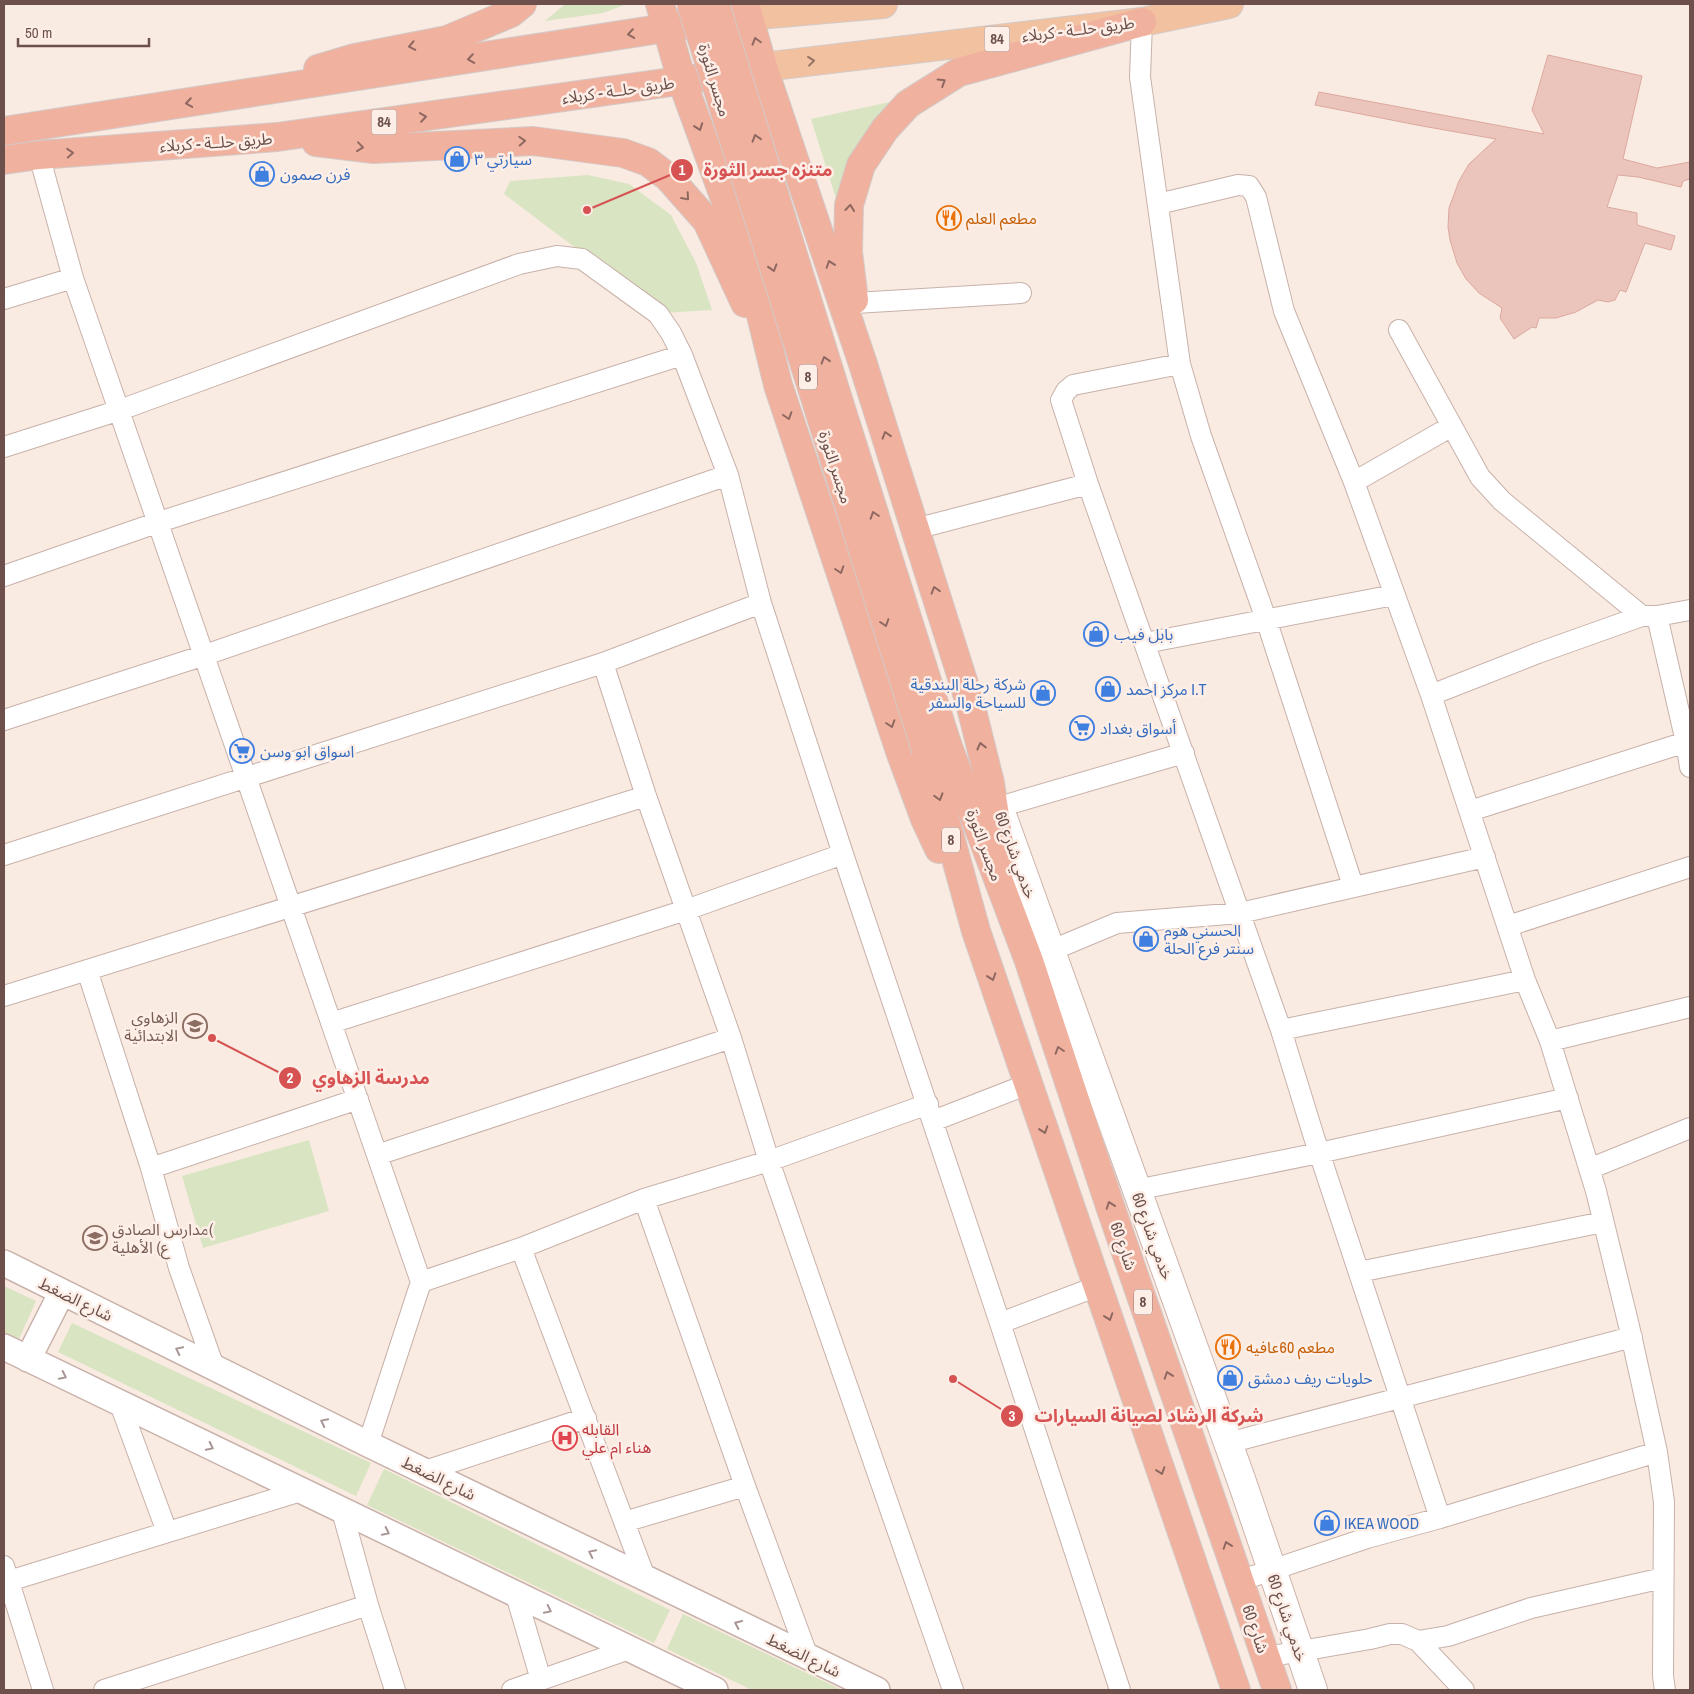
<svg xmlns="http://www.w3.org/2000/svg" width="1694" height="1694" font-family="'Archivo Narrow','Noto Sans Arabic',sans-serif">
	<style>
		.green { fill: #d8e4c2 }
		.building { fill: #ebc5bc; stroke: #dca89e }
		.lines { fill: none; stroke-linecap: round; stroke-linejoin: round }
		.minor-casing { stroke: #c8b1aa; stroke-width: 22 }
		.tertiary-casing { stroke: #c8b1aa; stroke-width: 28 }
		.secondary-casing { stroke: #cdb2aa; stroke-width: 30 }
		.primary-casing { stroke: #d3cac9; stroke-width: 30 }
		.trunk-casing { stroke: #d3cac9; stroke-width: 30 }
		.minor { stroke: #fff; stroke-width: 20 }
		.tertiary { stroke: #fff; stroke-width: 25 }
		.secondary { stroke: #fff; stroke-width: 28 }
		.primary { stroke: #f2c1a0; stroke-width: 28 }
		.trunk { stroke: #f0b19f; stroke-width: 28 }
		.trunk-bridge-casing { stroke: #d3cac9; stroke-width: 30; stroke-linecap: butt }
		.trunk-bridge { stroke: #f0b19f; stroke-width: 28 }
		.oneway { stroke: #8e6860 }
		.oneway2 { stroke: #957264 }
		.oneway3 { stroke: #a79693 }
		.labels { text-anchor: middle; stroke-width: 5; stroke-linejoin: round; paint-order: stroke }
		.shield { fill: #fdefe7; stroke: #98807a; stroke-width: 1 }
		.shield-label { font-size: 15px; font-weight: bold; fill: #6d504b }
		.street-label { font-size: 16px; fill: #6d504b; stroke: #fdefe7 }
		.shop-label { font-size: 16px; fill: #366cbe; stroke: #fdefe7; text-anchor: start }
		.food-label { font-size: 16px; fill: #c56008; stroke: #fdefe7; text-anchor: start }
		.education-label { font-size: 16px; fill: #785e54; stroke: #fdefe7; text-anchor: end }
		.health-label { font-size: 16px; fill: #be3a42; stroke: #fdefe7; text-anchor: start }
		.leader { fill: none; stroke: #d75353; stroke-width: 2 }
		.callout-dot { fill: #d75353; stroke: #fdefe7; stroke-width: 2 }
		.mark-label { font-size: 15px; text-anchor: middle; font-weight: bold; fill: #fff }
		.callout-label { font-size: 18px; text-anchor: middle; font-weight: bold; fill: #d75353; stroke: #fdefe7; stroke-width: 5; stroke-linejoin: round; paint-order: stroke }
	</style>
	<rect width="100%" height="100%" fill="#f9ebe1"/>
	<!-- green -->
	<path class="green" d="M565,4h62l-24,9 -58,8z
		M899,100l-61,105 -27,-86z
		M588,175l41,9 42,31 25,48 16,47 -50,3 -158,-119 6,-13z
		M309,1140l20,71 -126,37 -21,-72z
		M4,1286l32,15 -17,38 -15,-7z
		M72,1323l299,140 -15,33 -298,-144z
		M384,1469l286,141 -16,33 -287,-138z
		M683,1614l159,76h-90l-85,-41z"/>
	<!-- building -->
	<path class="building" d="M1548,55l94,21 -19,83 34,9 33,-6v17l-7,2 -2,6 -43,-10 -20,-2 -11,32 30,6v12l38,11 -4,14 -26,-7 -19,49 -6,-2 -5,10 -7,2 -10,-2 -22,12 -20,6h-17l-3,10 -4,-1 -18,12 -14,-21 2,-10 -23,-15 -13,-14 -9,-16 -7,-23 -2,-13 1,-19 10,-27 10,-17 27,-25 -74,-13 -107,-21 4,-13 225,42 -12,-24z"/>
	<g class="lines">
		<defs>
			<path id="minor" d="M1142,22l-2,55 40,287 21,72 65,183 87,267
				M39,155l34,123 348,1004 -53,162
				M1158,204l80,-19 11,1 7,11 28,114 70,171 77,213 94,285 25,61 46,150 33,135 28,126 7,50 -1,174 2,14
				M4,299l69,-21
				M855,303l166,-10
				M1399,330l81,147 22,24 140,115
				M1180,364l-107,21 -7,6 -5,9 27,84 193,546 33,107 126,381
				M4,447l116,-37 399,-146 38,-8 25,3 76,55 13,19 11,22 46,120 33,128 82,251 157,469 120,367
				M1354,482l98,-56
				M915,529l173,-45
				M4,576l155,-54 523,-167
				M1657,616l29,126 4,25
				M1145,643l249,-48
				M603,663l43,133 85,242 38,123 184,529
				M1431,695l107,-42 104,-37h15l33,-6
				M4,720l201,-65 523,-180
				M999,807l185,-54
				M1470,811l216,-69
				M4,855l599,-192 158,-60
				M1508,926l182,-59
				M1050,951l67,-28 123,-10 245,-56
				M87,970l64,198 28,100 35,99
				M4,996l642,-200
				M331,1023l355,-113 157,-56
				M1281,1030l244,-50
				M1550,1041l140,-34
				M933,1121l95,-37
				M377,1155l354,-117
				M151,1168l207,-69
				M1589,1169l101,-41
				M1136,1190l183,-37 249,-55
				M644,1199l101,287 63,171
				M521,1248l125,332
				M1359,1272l244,-50
				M421,1282l100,-34 123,-49 125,-38 159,-57
				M1000,1323l98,-37
				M120,1404l47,128
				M1228,1443l404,-106
				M425,1471l161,-53
				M342,1511l26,94 27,85
				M624,1522l121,-36
				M4,1566l39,124
				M9,1581l292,-90
				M1239,1581l128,-43 73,-20 217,-66
				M516,1595l25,85
				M1418,1641l30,-5 83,-28 132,-30
				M1266,1657l104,-18 20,-5h12l16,7 46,49
				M104,1690l264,-85
				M512,1690l117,-41"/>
			<path id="tertiary" d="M4,1263l364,181 509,246
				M4,1347l711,343
				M28,1359l34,-67"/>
			<path id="secondary" d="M1002,815l239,664 72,211"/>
			<path id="primary" d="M748,16l135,-12
				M763,67l379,-45 87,-18"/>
			<path id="trunk" d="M660,4l22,77 66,181 30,123 123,369 24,65 14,30
				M745,4l18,63 99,294 108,342 20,80 11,73
				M318,69l37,-11 92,-18 64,-27 11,-9
				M4,131l681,-106
				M316,142l58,7 159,-8 90,12 25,9 20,15 39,44 38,82
				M4,160l35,-5 238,-18 423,-59
				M854,300l-6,-48 1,-47 12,-40 24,-36 23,-25 51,-32 183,-50
				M947,744l82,217 81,245 167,484
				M926,750l50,181 260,759"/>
		</defs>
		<!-- minor casing -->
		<use href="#minor" class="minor-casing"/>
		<!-- tertiary casing -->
		<use href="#tertiary" class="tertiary-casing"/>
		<!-- secondary casing -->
		<use href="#secondary" class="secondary-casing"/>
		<!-- primary casing -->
		<use href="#primary" class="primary-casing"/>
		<!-- trunk casing -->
		<use href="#trunk" class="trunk-casing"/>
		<!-- minor -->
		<use href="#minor" class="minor"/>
		<!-- tertiary -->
		<use href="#tertiary" class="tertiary"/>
		<!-- secondary -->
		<use href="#secondary" class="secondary"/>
		<!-- primary -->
		<use href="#primary" class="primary"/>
		<!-- trunk -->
		<use href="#trunk" class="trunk"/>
		<defs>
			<path id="trunk-bridge" d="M691,4l235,746
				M715,4l122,392 110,348"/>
		</defs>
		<!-- trunk-bridge casing -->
		<use href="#trunk-bridge" class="trunk-bridge-casing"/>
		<!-- trunk-bridge -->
		<use href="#trunk-bridge" class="trunk-bridge"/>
	</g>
	<!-- one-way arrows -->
	<defs><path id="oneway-chevron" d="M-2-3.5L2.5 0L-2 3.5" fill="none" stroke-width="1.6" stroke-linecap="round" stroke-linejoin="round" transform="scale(1.25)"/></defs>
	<g class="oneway">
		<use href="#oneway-chevron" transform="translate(631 34) rotate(171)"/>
		<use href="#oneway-chevron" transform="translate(756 41) rotate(-106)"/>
		<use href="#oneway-chevron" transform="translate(412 46) rotate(169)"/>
		<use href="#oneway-chevron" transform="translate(471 59) rotate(171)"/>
		<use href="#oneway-chevron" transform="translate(942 82) rotate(-32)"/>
		<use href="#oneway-chevron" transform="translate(189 103) rotate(171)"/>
		<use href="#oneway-chevron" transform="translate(423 117) rotate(-8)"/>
		<use href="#oneway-chevron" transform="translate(699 127) rotate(70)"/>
		<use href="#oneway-chevron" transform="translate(756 138) rotate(-107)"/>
		<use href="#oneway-chevron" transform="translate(522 141) rotate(-3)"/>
		<use href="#oneway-chevron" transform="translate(360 147) rotate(7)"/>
		<use href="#oneway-chevron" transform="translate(70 153) rotate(-4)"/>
		<use href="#oneway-chevron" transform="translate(686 197) rotate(49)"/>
		<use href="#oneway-chevron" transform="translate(850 208) rotate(-84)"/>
		<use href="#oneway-chevron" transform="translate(830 264) rotate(-109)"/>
		<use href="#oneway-chevron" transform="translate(773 268) rotate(73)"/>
		<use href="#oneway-chevron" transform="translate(825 360) rotate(-107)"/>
		<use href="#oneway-chevron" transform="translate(788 416) rotate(72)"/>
		<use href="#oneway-chevron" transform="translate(886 435) rotate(-107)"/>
		<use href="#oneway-chevron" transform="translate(874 515) rotate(-108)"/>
		<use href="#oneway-chevron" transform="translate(840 570) rotate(72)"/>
		<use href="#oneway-chevron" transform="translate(935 590) rotate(-107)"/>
		<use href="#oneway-chevron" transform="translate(885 623) rotate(72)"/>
		<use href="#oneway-chevron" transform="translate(891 724) rotate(72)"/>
		<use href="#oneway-chevron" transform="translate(981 746) rotate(-104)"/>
		<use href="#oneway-chevron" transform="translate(939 797) rotate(74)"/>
		<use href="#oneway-chevron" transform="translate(992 977) rotate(71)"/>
		<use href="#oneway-chevron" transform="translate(1059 1050) rotate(-108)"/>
		<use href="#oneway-chevron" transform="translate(1044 1130) rotate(71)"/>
		<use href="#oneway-chevron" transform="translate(1110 1205) rotate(-109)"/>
		<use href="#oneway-chevron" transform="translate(1109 1317) rotate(71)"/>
		<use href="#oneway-chevron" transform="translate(1168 1375) rotate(-109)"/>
		<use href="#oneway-chevron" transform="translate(1161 1471) rotate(71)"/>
		<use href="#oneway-chevron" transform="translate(1227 1545) rotate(-109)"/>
	</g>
	<use class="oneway2" href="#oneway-chevron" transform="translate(811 61) rotate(-7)"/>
	<g class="oneway3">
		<use href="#oneway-chevron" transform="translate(179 1350) rotate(-154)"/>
		<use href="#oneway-chevron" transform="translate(63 1376) rotate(26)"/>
		<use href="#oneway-chevron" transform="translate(324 1422) rotate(-154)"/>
		<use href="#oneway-chevron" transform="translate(210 1447) rotate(26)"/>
		<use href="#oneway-chevron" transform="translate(386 1532) rotate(26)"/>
		<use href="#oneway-chevron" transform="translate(592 1553) rotate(-154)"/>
		<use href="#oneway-chevron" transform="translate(548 1610) rotate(26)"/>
		<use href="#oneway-chevron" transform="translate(738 1624) rotate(-155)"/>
	</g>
	<!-- icons -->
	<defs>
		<symbol id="shop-ring" viewBox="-11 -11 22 22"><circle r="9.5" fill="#fdefe7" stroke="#3f7fe0" stroke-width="1.5"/><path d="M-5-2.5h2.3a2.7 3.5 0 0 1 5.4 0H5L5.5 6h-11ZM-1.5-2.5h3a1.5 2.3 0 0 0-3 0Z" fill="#3f7fe0"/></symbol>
		<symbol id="restaurant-ring" viewBox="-11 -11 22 22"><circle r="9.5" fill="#fdefe7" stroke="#e8710a" stroke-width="1.5"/><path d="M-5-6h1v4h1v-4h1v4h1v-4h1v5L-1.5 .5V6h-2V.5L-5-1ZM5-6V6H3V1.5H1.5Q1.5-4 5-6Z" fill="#e8710a"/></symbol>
		<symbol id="supermarket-ring" viewBox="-11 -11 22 22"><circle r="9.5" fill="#fdefe7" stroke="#3f7fe0" stroke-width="1.5"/><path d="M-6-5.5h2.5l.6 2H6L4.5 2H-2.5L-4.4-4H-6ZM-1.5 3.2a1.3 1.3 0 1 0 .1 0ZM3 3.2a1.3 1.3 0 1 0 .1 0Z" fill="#3f7fe0"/></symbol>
		<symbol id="school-ring" viewBox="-11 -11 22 22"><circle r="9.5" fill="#fdefe7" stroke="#8d6e63" stroke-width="1.5"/><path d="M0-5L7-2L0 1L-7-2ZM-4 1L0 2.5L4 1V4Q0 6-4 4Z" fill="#8d6e63"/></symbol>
		<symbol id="hospital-ring" viewBox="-11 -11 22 22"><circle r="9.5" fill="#fdefe7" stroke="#e0444e" stroke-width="1.5"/><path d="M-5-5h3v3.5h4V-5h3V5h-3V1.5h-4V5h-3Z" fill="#e0444e"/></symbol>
	</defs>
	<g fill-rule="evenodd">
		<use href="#shop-ring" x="443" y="145" width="28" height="28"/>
		<use href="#shop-ring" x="248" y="160" width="28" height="28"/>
		<use href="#restaurant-ring" x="935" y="204" width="28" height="28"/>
		<use href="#shop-ring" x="1082" y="620" width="28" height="28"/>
		<use href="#shop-ring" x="1094" y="675" width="28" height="28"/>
		<use href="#shop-ring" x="1029" y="679" width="28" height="28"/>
		<use href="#supermarket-ring" x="1068" y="714" width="28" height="28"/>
		<use href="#supermarket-ring" x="228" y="737" width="28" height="28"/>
		<use href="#shop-ring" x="1132" y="925" width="28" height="28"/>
		<use href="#school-ring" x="181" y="1012" width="28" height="28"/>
		<use href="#school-ring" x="81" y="1224" width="28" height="28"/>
		<use href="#restaurant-ring" x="1214" y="1333" width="28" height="28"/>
		<use href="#shop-ring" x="1216" y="1364" width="28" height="28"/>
		<use href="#hospital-ring" x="551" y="1424" width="28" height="28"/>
		<use href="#shop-ring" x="1313" y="1509" width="28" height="28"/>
	</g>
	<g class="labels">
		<!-- shield labels -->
		<g class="shield">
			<rect x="984.5" y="26.5" width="25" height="25" rx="4"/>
			<rect x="371.5" y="109.5" width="25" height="25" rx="4"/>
			<rect x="799" y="364.5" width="18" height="25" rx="4"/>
			<rect x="942" y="827.5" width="18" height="25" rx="4"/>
			<rect x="1134" y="1289.5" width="18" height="25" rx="4"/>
		</g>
		<g class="shield-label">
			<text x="997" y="44">84</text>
			<text x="384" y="127">84</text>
			<text x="808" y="382">8</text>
			<text x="951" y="845">8</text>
			<text x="1143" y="1307">8</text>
		</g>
		<!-- street labels -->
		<g class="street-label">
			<text transform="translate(1078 29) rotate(-7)" y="6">طريق حلــة - كربلاء</text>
			<text transform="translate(715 80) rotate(73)" y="6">مجسر الثورة</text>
			<text transform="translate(618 90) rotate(-8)" y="6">طريق حلــة - كربلاء</text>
			<text transform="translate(216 142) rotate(-4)" y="6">طريق حلــة - كربلاء</text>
			<text transform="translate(836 467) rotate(72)" y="6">مجسر الثورة</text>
			<text transform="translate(985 845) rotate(70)" y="6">مجسر الثورة</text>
			<text transform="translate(1016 855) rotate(70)" y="6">خدمي شارع 60</text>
			<text transform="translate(1153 1236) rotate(70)" y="6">خدمي شارع 60</text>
			<text transform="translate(1124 1246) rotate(71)" y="6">شارع 60</text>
			<text transform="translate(76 1299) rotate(26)" y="6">شارع الضغط</text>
			<text transform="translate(439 1478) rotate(26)" y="6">شارع الضغط</text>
			<text transform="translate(1288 1618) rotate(71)" y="6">خدمي شارع 60</text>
			<text transform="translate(1256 1629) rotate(71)" y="6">شارع 60</text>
			<text transform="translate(804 1655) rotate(26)" y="6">شارع الضغط</text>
		</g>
		<!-- shop labels -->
		<g class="shop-label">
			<text x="474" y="165">سيارتي ٣</text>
			<text x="280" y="180">فرن صمون</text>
			<text x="1114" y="640">بابل فيب</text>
			<text x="1026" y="690" text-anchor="end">شركة رحلة البندقية<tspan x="1026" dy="18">للسياحة والسفر</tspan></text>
			<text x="1126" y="695">مركز احمد I.T</text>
			<text x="1100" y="734">أسواق بغداد</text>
			<text x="260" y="757">اسواق ابو وسن</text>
			<text x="1164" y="936">الحسني هوم<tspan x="1164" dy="18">سنتر فرع الحلة</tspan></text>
			<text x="1248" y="1384">حلويات ريف دمشق</text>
			<text x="1344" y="1529">IKEA WOOD</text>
		</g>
		<!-- food labels -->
		<g class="food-label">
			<text x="966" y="224">مطعم العلم</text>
			<text x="1246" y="1353">مطعم 60عافيه</text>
		</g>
		<!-- education labels -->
		<g class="education-label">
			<text x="178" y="1023">الزهاوي<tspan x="178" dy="18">الابتدائية</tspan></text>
			<text x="112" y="1235" text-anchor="start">مدارس الصادق(<tspan x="112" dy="18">ع) الأهلية</tspan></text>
		</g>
		<!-- health labels -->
		<g class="health-label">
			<text x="582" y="1435">القابله<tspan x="582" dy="18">هناء ام علي</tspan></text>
		</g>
	</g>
	<!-- callouts -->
	<path class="leader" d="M587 210L682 170M212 1038L290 1078M953 1379L1012 1416"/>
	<g class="callout-dot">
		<circle cx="587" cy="210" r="5"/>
		<circle cx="212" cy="1038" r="5"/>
		<circle cx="953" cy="1379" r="5"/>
		<circle cx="682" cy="170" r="12"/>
		<circle cx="290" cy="1078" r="12"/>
		<circle cx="1012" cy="1416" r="12"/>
	</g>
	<g class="mark-label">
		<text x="682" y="175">1</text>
		<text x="290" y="1083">2</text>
		<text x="1012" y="1421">3</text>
	</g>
	<g class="callout-label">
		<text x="768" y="176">متنزه جسر الثورة</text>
		<text x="371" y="1084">مدرسة الزهاوي</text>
		<text x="1149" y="1422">شركة الرشاد لصيانة السيارات</text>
	</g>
	<!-- border -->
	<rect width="1694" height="1694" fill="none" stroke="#6d504b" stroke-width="10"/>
	<!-- scale -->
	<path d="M18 38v8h131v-8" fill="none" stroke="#6d504b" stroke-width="2.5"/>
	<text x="25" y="38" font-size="15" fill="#6d504b" stroke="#fdefe7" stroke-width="4" paint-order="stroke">50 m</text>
</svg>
